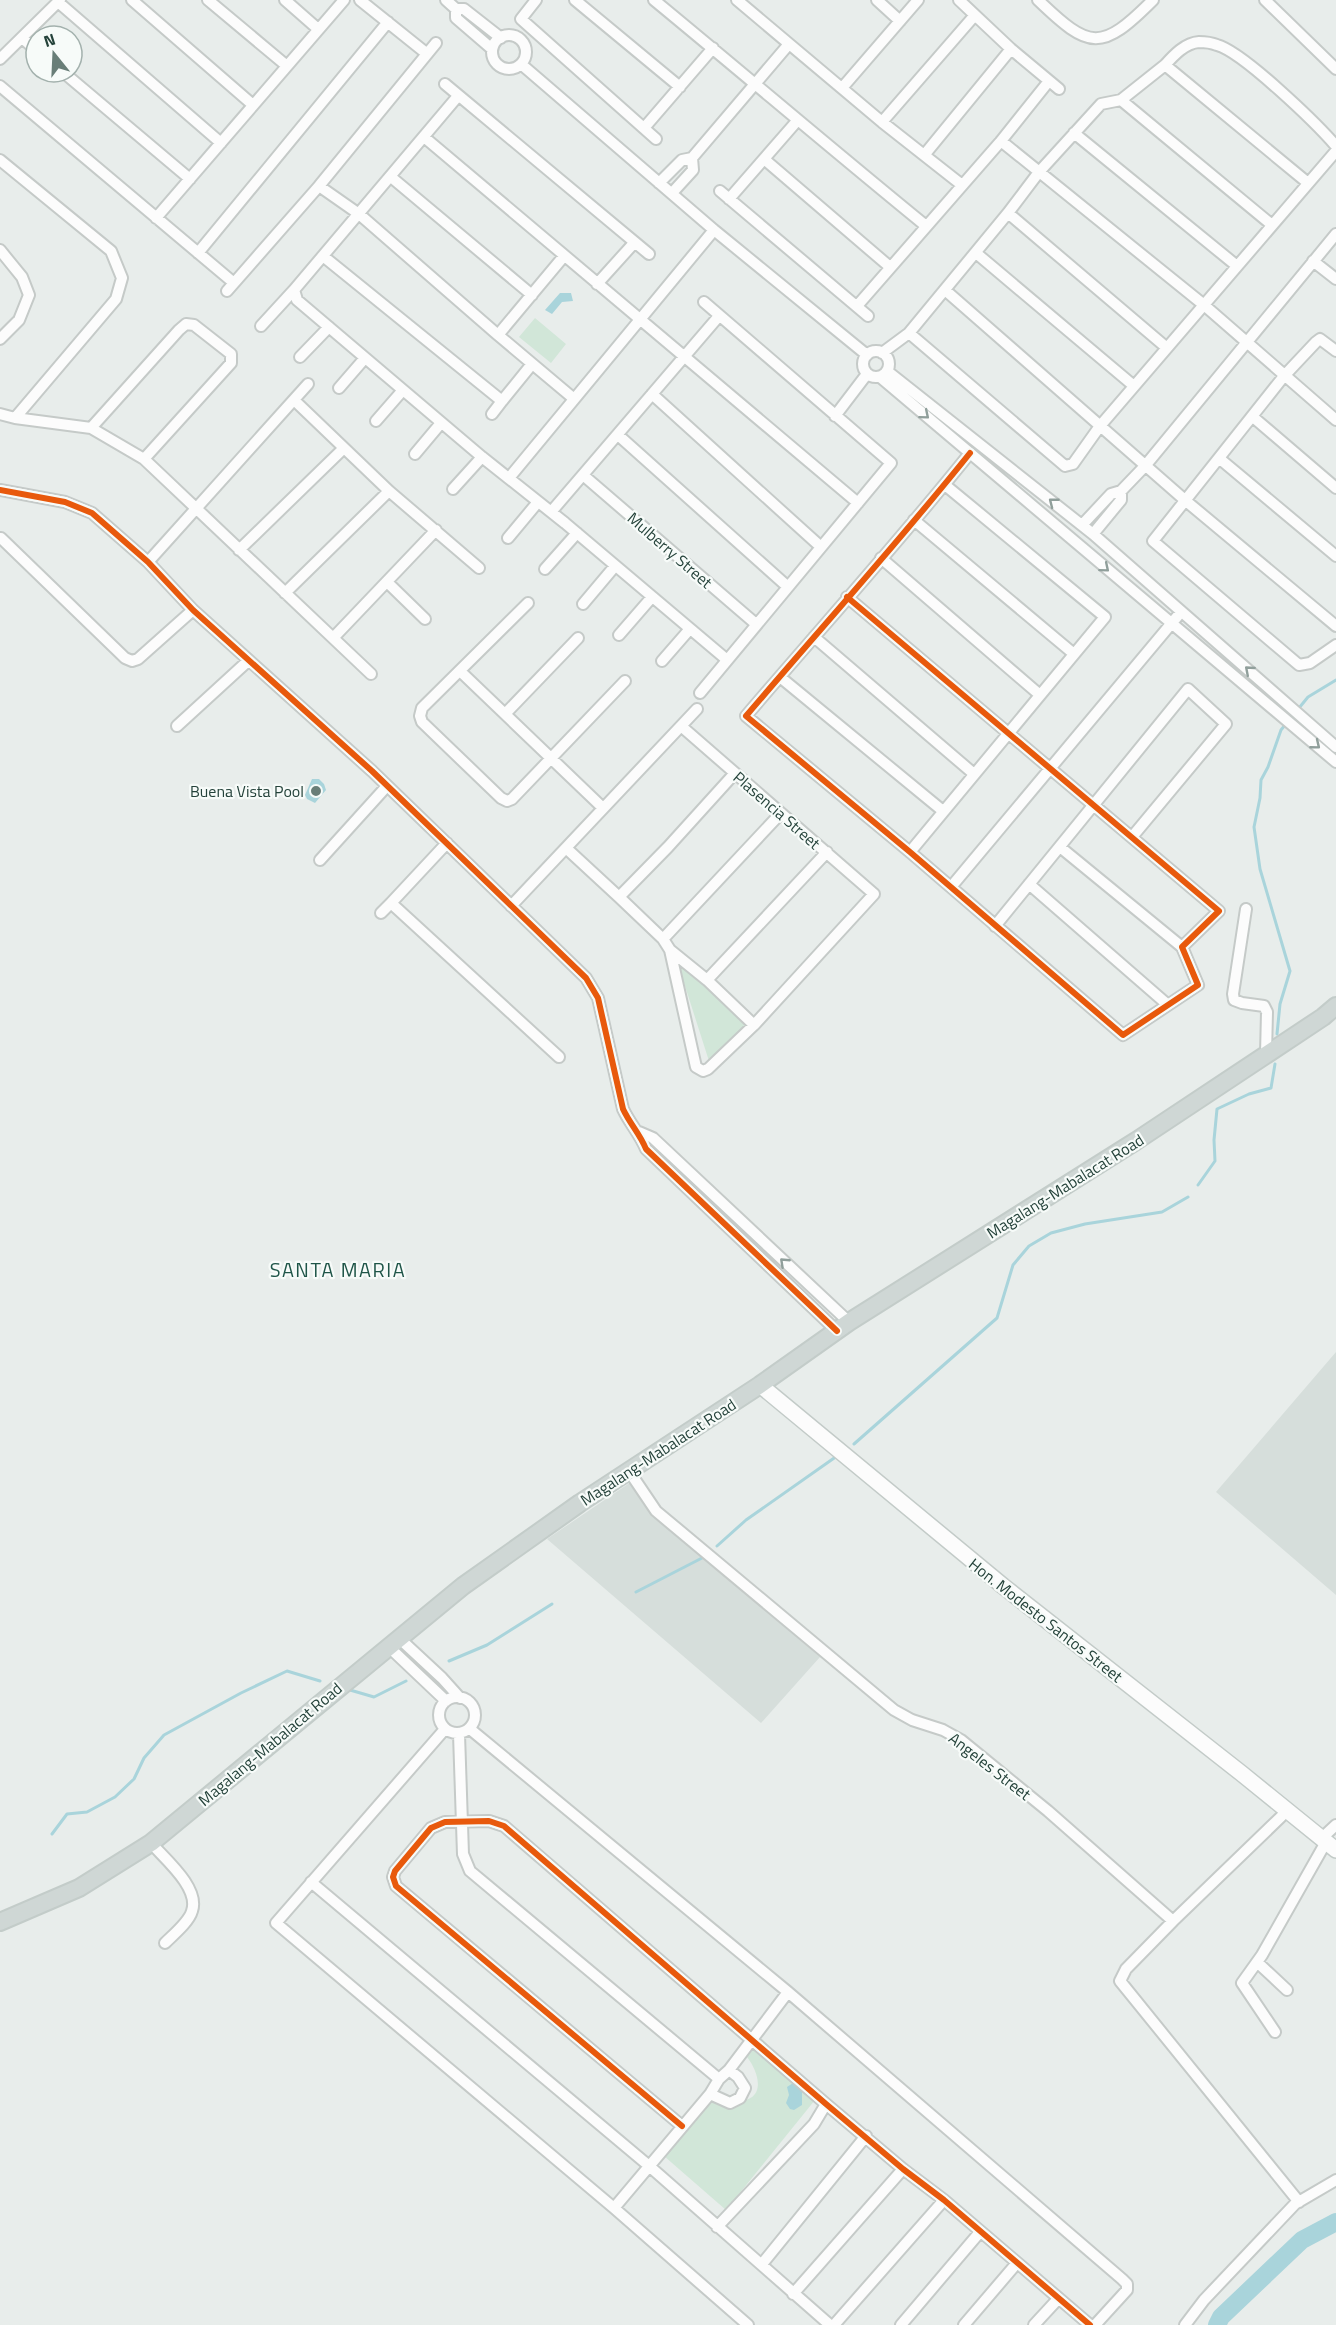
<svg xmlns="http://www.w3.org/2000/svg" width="1336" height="2325" font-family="'Titillium Web',sans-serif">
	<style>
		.built { fill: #d6dedb }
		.green { fill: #d1e6d8 }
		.water { fill: #a9d4db }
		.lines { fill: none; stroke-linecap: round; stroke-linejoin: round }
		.stream { stroke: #a9d4db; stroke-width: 3 }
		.river { stroke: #a9d4db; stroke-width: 18 }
		.street-casing { stroke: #c5cac8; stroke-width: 14 }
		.secondary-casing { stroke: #c3cbc8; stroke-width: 18 }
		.primary-casing { stroke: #c3ccc9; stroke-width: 20 }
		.street { stroke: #fcfcfc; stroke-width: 10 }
		.secondary { stroke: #fcfcfc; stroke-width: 15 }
		.primary { stroke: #cfd7d5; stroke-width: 16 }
		.cycleway-casing { stroke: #f7fbf9; stroke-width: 10 }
		.cycleway { stroke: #e8590c; stroke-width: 6 }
		.oneway { stroke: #909f9b }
		.poi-dot { fill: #697e78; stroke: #f7fbf9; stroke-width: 2 }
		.labels { text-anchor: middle; stroke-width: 4.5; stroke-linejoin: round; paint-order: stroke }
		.street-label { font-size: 16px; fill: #24423a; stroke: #f7fbf9 }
		.poi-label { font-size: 16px; fill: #24423a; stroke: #f7fbf9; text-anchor: end }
		.quarter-label { font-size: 20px; letter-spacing: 1.5px; fill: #1f5548; stroke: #f7fbf9 }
	</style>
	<rect width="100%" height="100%" fill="#e8edeb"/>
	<!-- built -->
	<path class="built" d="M1336,1352v243l-120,-103z
		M631,1482l24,34 165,141 -59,66 -214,-184z"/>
	<!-- green -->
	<path class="green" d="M535,318l31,26 -15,19 -32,-26z
		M677,961l70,64 -38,36z
		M762,2039l54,55 -1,6 -89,110 -62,-54 50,-59c8,1 17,4 24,4 29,-1 21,-29 9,-44z"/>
	<!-- water -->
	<path class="water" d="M560,293h11l2,8 -11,1 -10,12 -7,-4z
		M312,779h7l5,5 2,6 -11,13 -8,-4 -2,-4z
		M793,2083l7,6 2,3v13l-8,5 -4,-1 -4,-6 3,-8 -2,-8z"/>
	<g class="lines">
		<!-- stream -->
		<path class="stream" d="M1277,1034l3,-30 10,-33 -30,-102 -6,-42 6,-29 1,-18 7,-13 13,-37 27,-33 28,-17
			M1198,1185l17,-24 -1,-21 3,-31 32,-15 22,-6 4,-24
			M854,1444l143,-126 16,-53 16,-19 22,-13 34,-9 77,-12 26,-15
			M717,1546l29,-26 91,-64
			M636,1592l66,-34
			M449,1661l38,-16 65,-41
			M350,1690l24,7 32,-16
			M52,1834l15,-20 20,-2 28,-15 19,-18 10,-21 20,-23 77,-42 46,-22 33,10"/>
		<!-- river -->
		<path class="river" d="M1217,2325l4,-8 81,-77 34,-18"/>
		<defs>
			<path id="street" d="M132,0l121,105
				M208,0l79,66
				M285,0l33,29
				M360,0l66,53
				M446,0l10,9h8l37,29
				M536,0l-15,19 135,120
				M575,0l105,87
				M654,0c91,75 180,151 272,226
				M737,0l145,122 80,63
				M877,0l23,21
				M959,0l52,49 48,40
				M1038,0c52,50 63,52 115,0
				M1265,0l71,69
				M58,2l163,141
				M456,9v9l36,31
				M492 52a17 17 0 1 1 34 0a17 17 0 1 1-34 0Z
				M22,38l14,12
				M0,59l60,-59
				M521,64l193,166 153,125
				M1165,65c9,-10 20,-22 34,-23 5,0 13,1 18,3 26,7 100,79 119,101
				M63,72l127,107
				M445,84l204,170
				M0,86l234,197
				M842,88l76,-88
				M458,96l-164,194 3,10 185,157 83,66 161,136
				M1121,100l44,-35 143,118
				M882,122l93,-107
				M644,128l69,-80
				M1074,133l163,133
				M424,137l434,366
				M1001,141l203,164 132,115
				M925,154l86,-105
				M764,159l126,108
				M0,160l111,91 11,27 -6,21 -101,119 76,10 88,-98 7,-6 8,1 37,29v9l-87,96 227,215
				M391,177l141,118
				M659,183l23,-23 10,-2 97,-114
				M319,186l40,28 139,121
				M720,191l148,125
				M672,193l21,-23 -1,-12
				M729,199l68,-78
				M1008,213l159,135
				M156,218l188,-218
				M0,250l22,27 7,18 -10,25 -19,19
				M198,253l190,-231
				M976,253l158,133
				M323,256l179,145 30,-37
				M564,256l-66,79 75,63
				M1313,261l23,18
				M597,284l37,-41
				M945,290l241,211 150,125
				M227,291l92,-105 117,-143
				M857,306l144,-165 48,-60
				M261,326l33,-36
				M909,333l156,133 8,-2 27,-38 236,-275
				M1336,351l-16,-12 -4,3 -32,34 -131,165 146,124 11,-2 26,-18
				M863 364a13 13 0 1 1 26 0a13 13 0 1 1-26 0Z
				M882,353l27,-20 99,-120 31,-41 62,-68 20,-4 151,125
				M300,357l29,-30
				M887,371l206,163 243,213
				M880,377l456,385
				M339,388l26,-30
				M652,394l169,153
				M294,400l95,91 90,77
				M0,414l15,4
				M492,414l10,-13
				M835,416l32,-42
				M1253,417l83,71
				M376,421l27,-31
				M91,428l53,31
				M618,435l170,152
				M415,454l26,-31
				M1220,459l116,97
				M583,475l173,149
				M509,478l205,-248
				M453,489l29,-32
				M0,490l65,12 27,11 56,49 45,48 179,161 214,207 12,20 25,111c7,15 17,25 23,40l191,182
				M551,512l168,-196
				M914,520l160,134
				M1082,525l29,-31 10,-3 24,-25 191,-232
				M1093,534l28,-34v-9
				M1,538l124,120 7,3 6,-2 55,-49
				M508,538l30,-36
				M239,550l105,-102
				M881,558l159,137
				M148,562l160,-178
				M545,569l32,-36
				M387,582l38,37
				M285,593l104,-102
				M847,597l372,314 -37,36 16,38 -75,50 -213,-183 -164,-136c75,-88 152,-173 224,-263
				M528,603l-106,105 -2,8 2,6 79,76 6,3 5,-2 113,-118
				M583,604l32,-38
				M619,635l33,-38
				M334,637l102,-107
				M814,637l160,137
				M662,661l27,-31
				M461,672l142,136
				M780,677l163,134
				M700,693l191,-230 -187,-161
				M505,714l73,-76
				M177,726l71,-65
				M447,843l-56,60 168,154
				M1060,847l122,100
				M566,848l53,49 44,42 7,11 37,30 47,45
				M910,852l195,-235 -160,-132
				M320,860l67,-74
				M1029,884l139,121
				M951,887l230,-275
				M619,897l49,-50 67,-74
				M511,906l186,-197
				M1246,909l-13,85 1,6 8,3 22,3 3,6 -1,42
				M381,913l10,-10
				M995,926l193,-237 38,35 -94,113
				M663,939l118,-126
				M670,950l26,117 7,4 5,-2 46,-44 120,-131 -193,-168
				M707,980l120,-128
				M639,1132l14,6 196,184
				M629,1471l27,40 238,199 18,10 31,10 18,10 87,71 125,110
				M400,1639l42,39 18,20
				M389,1647l57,54
				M439 1715a18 18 0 1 1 36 0a18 18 0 1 1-36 0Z
				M445,1729l-169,194 338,285 134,117
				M470,1729l318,263 334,287 5,5v6l-32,35
				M459,1734l4,120 7,17 249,208
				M1287,1811l-114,110 -47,48 -6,12 179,221
				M1322,1838l14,-13
				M151,1843c14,16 49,45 41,68 -3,11 -19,24 -27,32
				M311,1882l337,283 182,160
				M1257,1962l30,28
				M1275,2032l-33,-49 20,-28 64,-113
				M710,2094l20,9 10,-5 5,-10 -7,-11 -9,-7
				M682,2126l-286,-240 -3,-9 2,-6 36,-43 14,-6 44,-1 15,5 322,278 77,65 41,31 146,125
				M614,2208l96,-114 9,-15 10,-9 59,-78
				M717,2227l97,-103 12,-20
				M762,2264l104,-128
				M793,2294l110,-125
				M834,2325l110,-125
				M901,2325l79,-93
				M964,2325l53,-62
				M1034,2325l24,-26
				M1185,2325l19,-25 91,-96 41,-24"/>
			<path id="secondary" d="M760,1385l243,201 238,187 95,77"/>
			<path id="primary" d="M0,1922l79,-34 72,-45 312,-257 117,-83 180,-118 89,-63 287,-181 187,-124 13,-11"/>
		</defs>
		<!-- street casing -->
		<use href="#street" class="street-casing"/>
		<!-- secondary casing -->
		<use href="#secondary" class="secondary-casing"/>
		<!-- primary casing -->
		<use href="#primary" class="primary-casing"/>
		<!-- street -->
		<use href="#street" class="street"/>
		<!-- secondary -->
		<use href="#secondary" class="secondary"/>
		<!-- primary -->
		<use href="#primary" class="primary"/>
		<defs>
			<path id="cycleway" d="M0,490l65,12 27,11 56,49 45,48 179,161 214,207 12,20 25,111c7,15 17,25 23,40l191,182
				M847,597l372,314 -37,36 16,38 -75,50 -213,-183 -164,-136c75,-88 152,-173 224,-263
				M682,2126l-286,-240 -3,-9 2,-6 36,-43 14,-6 44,-1 15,5 322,278 77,65 41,31 146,125"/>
		</defs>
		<!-- cycleway casing -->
		<use href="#cycleway" class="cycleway-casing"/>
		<!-- cycleway -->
		<use href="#cycleway" class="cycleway"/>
	</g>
	<!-- one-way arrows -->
	<defs><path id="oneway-chevron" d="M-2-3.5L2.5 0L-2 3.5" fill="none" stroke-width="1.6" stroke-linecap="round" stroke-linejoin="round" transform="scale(1.5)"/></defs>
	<g class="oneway">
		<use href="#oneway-chevron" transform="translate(925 415) rotate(40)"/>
		<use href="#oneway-chevron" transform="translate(1053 502) rotate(-142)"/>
		<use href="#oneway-chevron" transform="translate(1105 568) rotate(40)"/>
		<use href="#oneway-chevron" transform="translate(1249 670) rotate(-139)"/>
		<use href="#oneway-chevron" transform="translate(1316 745) rotate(39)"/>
		<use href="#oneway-chevron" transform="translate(784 1262) rotate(-137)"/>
	</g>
	<!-- markers -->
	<circle class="poi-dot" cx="316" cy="791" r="6"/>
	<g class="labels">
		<!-- street labels -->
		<g class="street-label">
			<text transform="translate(670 550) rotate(41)" y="6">Mulberry Street</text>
			<text transform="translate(777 810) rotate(41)" y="6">Plasencia Street</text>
			<text transform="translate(1065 1186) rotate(-32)" y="6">Magalang-Mabalacat Road</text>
			<text transform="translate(658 1452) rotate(-33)" y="6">Magalang-Mabalacat Road</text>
			<text transform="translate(1046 1620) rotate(38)" y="6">Hon. Modesto Santos Street</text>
			<text transform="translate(270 1744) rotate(-40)" y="6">Magalang-Mabalacat Road</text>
			<text transform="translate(990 1766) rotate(38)" y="6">Angeles Street</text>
		</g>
		<!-- poi labels -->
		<g class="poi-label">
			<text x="304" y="797">Buena Vista Pool</text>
		</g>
		<!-- quarter labels -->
		<g class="quarter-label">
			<text x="338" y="1277">SANTA MARIA</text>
		</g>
	</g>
	<!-- north arrow -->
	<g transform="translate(54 54) rotate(342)"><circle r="28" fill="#f7fbf9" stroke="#a3b1ad" stroke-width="1.5"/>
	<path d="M0-4.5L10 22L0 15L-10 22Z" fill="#697e78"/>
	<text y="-9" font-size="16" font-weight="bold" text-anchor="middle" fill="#24423a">N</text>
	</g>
</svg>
